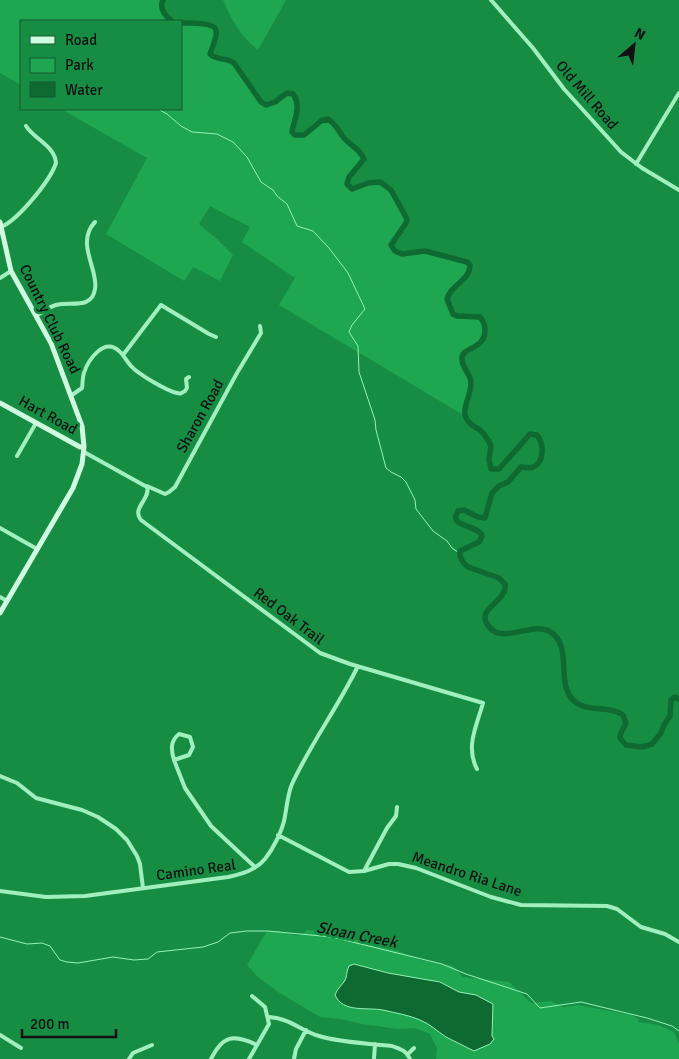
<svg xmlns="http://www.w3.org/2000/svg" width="679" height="1059" font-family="Signika,sans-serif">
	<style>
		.green { fill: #1fa651 }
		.water { fill: #0f6a32; stroke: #94f2b5 }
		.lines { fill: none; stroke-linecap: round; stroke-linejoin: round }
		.stream { stroke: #94f2b5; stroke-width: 1 }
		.river { stroke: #0f6a32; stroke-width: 5.5 }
		.street { stroke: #a2efbe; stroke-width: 4 }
		.secondary { stroke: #cffae0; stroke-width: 5 }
		.labels { text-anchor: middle; stroke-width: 5; stroke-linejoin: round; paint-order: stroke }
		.street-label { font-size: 15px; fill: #111; stroke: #178d44 }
		.water-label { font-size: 16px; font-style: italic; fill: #111; stroke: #178d44 }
	</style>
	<rect width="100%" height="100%" fill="#178d44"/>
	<!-- green -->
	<path class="green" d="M0,0h163c-4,10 1,16 9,21h-151v64l-21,-12z
		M223,0h63l-28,50c-18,-14 -26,-30 -35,-50z
		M181,23c11,1 26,-1 35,6l-6,25c7,7 18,3 25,10 12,13 16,32 31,41l9,-2 12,-10 6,2c8,11 0,25 -1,37l2,3 11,1 11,-10 12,-6c8,5 10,12 16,19 7,8 16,10 19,20l-15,18 -1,7 5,5 16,-5 12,-1 10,8 16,28 -1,4 -15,22 6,6 6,3 23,-3 43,12 2,4c-4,15 -19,18 -23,32 5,24 15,14 32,18 15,19 0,28 -16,35 -5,13 8,20 7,31 0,11 -8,22 -5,33l-186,-111 16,-27 -53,-36 8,-15 -40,-21 -11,18 19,16 15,15 -13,26 -27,-14 -9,14 -78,-47 41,-76 -86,-49h120z
		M306,930l40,3 15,10 28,4 32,13 32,6 10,11 46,5 22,21 20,-2 12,6 15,-2 53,10 8,4 -1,3 21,3 15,7 5,12v15h-243l1,-11 -7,-14 -15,-6 -17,1 -36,-5 -21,-5 -21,-2 -42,-25 -21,-16 -10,-11 20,-34c6,1 11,0 17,1 8,2 12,6 20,1z"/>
	<!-- water -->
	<path class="water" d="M354,964l34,9 52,9 19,10 17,3 17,9 -1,32 2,3 -4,5 -16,7c-9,-5 -19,-9 -28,-14 -9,-6 -16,-13 -26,-17 -11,-5 -25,-7 -37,-10 -17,-3 -40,3 -48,-15 2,-7 9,-11 11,-17 1,-5 1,-8 3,-12z"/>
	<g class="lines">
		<!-- stream -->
		<path class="stream" d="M158,109l9,5 14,12 11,6 25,2 16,8 14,15 14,25 12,8 4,6 10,8 10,22 16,5 16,17 19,25 17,36 -13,16 -3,7 9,14 1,26 16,48 1,10 10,38 5,4 10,5 5,5 9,18 1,9 17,22 14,10 5,7 7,5
			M0,937l27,7 15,-1 8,3 10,14 7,2 11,1 35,-6 21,3 14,-1 9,-7 46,-5 15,-5 12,-9 17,-2h21l64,6 110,27 24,10 61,20 13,14 41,-6 66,16 25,8 7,5"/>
		<!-- river -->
		<path class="river" d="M163,0c-4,9 2,16 9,21
			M181,23c7,0 33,-1 35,7 2,6 -4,17 -6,24 7,7 17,3 24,9l27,39 5,3 9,-3 12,-9 6,1c9,12 1,26 -1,38l3,3h9l17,-14 7,-2c8,5 11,13 16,19 7,8 16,11 20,21l-15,18 -2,7 5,5 16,-6 12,-1 11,8 16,29 -1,4 -15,22 4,6 7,3 23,-3 42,11 3,3c0,16 -19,19 -23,34l6,15 4,2 23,1c4,4 5,8 5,14 -1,19 -23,16 -23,27 -1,9 9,16 9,25 0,10 -5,18 -6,27 -2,10 8,16 15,20 4,3 9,11 11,16l-2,13 2,10h8l31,-35 7,1c7,9 8,27 -4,32 -3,2 -8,0 -12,0l-13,15 -9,4 -7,7 -7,25 -7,-1 -14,-7 -6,1c-11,17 20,13 24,25l-3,6 -19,9c-1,6 3,12 8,16l31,11 6,6c3,17 -26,23 -19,38 12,26 45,-1 63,9 25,14 6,50 24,69 15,14 33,4 50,15l3,8 -5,10 -1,5 6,7 16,2 10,-3 9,-11 3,-8 6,-9 1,-16 4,-3 4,2"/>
		<!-- street -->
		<path class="street" d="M491,0l42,48 31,41 57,63 21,16 37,22
			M636,164l43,-71
			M1,227c17,-7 49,-46 55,-64 -1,-17 -22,-24 -30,-37
			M0,278l11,-7
			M36,316c6,-4 13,-9 20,-11 14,-4 36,5 39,-16 4,-19 -20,-46 0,-67
			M123,355l38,-50 48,29 7,3
			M72,395l10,-7c1,-5 0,-10 2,-15 4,-13 20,-36 35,-22 5,4 8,11 12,15 7,8 36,25 46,27 4,1 5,0 8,-2l2,-3 -1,-9 3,-2
			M84,452l63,35c4,12 -16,21 -6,33l179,133 30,11 133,39c-6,22 -18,44 -6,66
			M17,456l19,-33
			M147,486l18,8 4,-2 6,-5 62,-114 24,-40 -1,-7
			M0,528l37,21
			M0,597l7,4
			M179,734l11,3 3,10 -4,8 -15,5c-3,-10 -4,-19 5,-26z
			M174,760l11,28 26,38 44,41
			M0,776l17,7 19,15 46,12 16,7 18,12 11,11 10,16 3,8 3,24
			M278,835l71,37 15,-1 25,-7h9l18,4 75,29 30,8 86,1 10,3 24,18 24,7 14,8
			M364,871l23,-43 9,-12 1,-9
			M0,891l46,6 39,-1 143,-19c14,-3 28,-7 37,-18 8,-10 16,-26 19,-38 3,-13 3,-25 8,-37 19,-41 46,-77 66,-118
			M269,1017c23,2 30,13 50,19 19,6 52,8 73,10 8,3 14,4 18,13
			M0,1035l21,13
			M408,1054l6,-6
			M129,1059l4,-6 19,-8
			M211,1059c12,-24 22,-25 46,-14
			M249,1059l20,-35 -4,-17 -13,-11
			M294,1059l2,-10 10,-19
			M374,1059l1,-15"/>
		<!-- secondary -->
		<path class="secondary" d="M0,222l11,49 40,72 31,83 2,21 -2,17 -9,24 -73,125
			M0,403l80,44h4"/>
	</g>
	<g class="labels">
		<!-- street labels -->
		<g class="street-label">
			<text transform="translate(587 95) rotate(49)" y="5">Old Mill Road</text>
			<text transform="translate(50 319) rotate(64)" y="5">Country Club Road</text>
			<text transform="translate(48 415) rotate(29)" y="5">Hart Road</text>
			<text transform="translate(200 416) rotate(-61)" y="5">Sharon Road</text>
			<text transform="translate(289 616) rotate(37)" y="5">Red Oak Trail</text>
			<text transform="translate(196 870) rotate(-8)" y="5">Camino Real</text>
			<text transform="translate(467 874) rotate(18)" y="5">Meandro Ria Lane</text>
		</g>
		<!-- water labels -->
		<g class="water-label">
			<text transform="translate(357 934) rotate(11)" y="6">Sloan Creek</text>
		</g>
	</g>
	<!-- legend -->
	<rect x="20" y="20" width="162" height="90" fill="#178d44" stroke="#155b30"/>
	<rect x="30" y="36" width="25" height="8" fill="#cffae0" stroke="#155b30"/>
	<text x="65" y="45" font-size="15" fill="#111111">Road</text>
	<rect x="30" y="58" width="25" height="15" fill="#1fa651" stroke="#155b30"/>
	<text x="65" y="70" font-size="15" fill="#111111">Park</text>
	<rect x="30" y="82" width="25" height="15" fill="#0f6a32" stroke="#155b30"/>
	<text x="65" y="95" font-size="15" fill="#111111">Water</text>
	<!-- north arrow -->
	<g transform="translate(634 45) rotate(28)" stroke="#178d44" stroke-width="4" paint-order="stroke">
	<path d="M0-4L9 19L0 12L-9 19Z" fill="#111111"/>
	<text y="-8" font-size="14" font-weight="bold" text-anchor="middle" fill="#111111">N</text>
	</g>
	<!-- scale -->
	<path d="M22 1029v8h94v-8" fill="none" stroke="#111111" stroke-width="2.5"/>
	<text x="30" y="1029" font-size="15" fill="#111111" stroke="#178d44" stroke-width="4" paint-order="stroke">200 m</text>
</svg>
